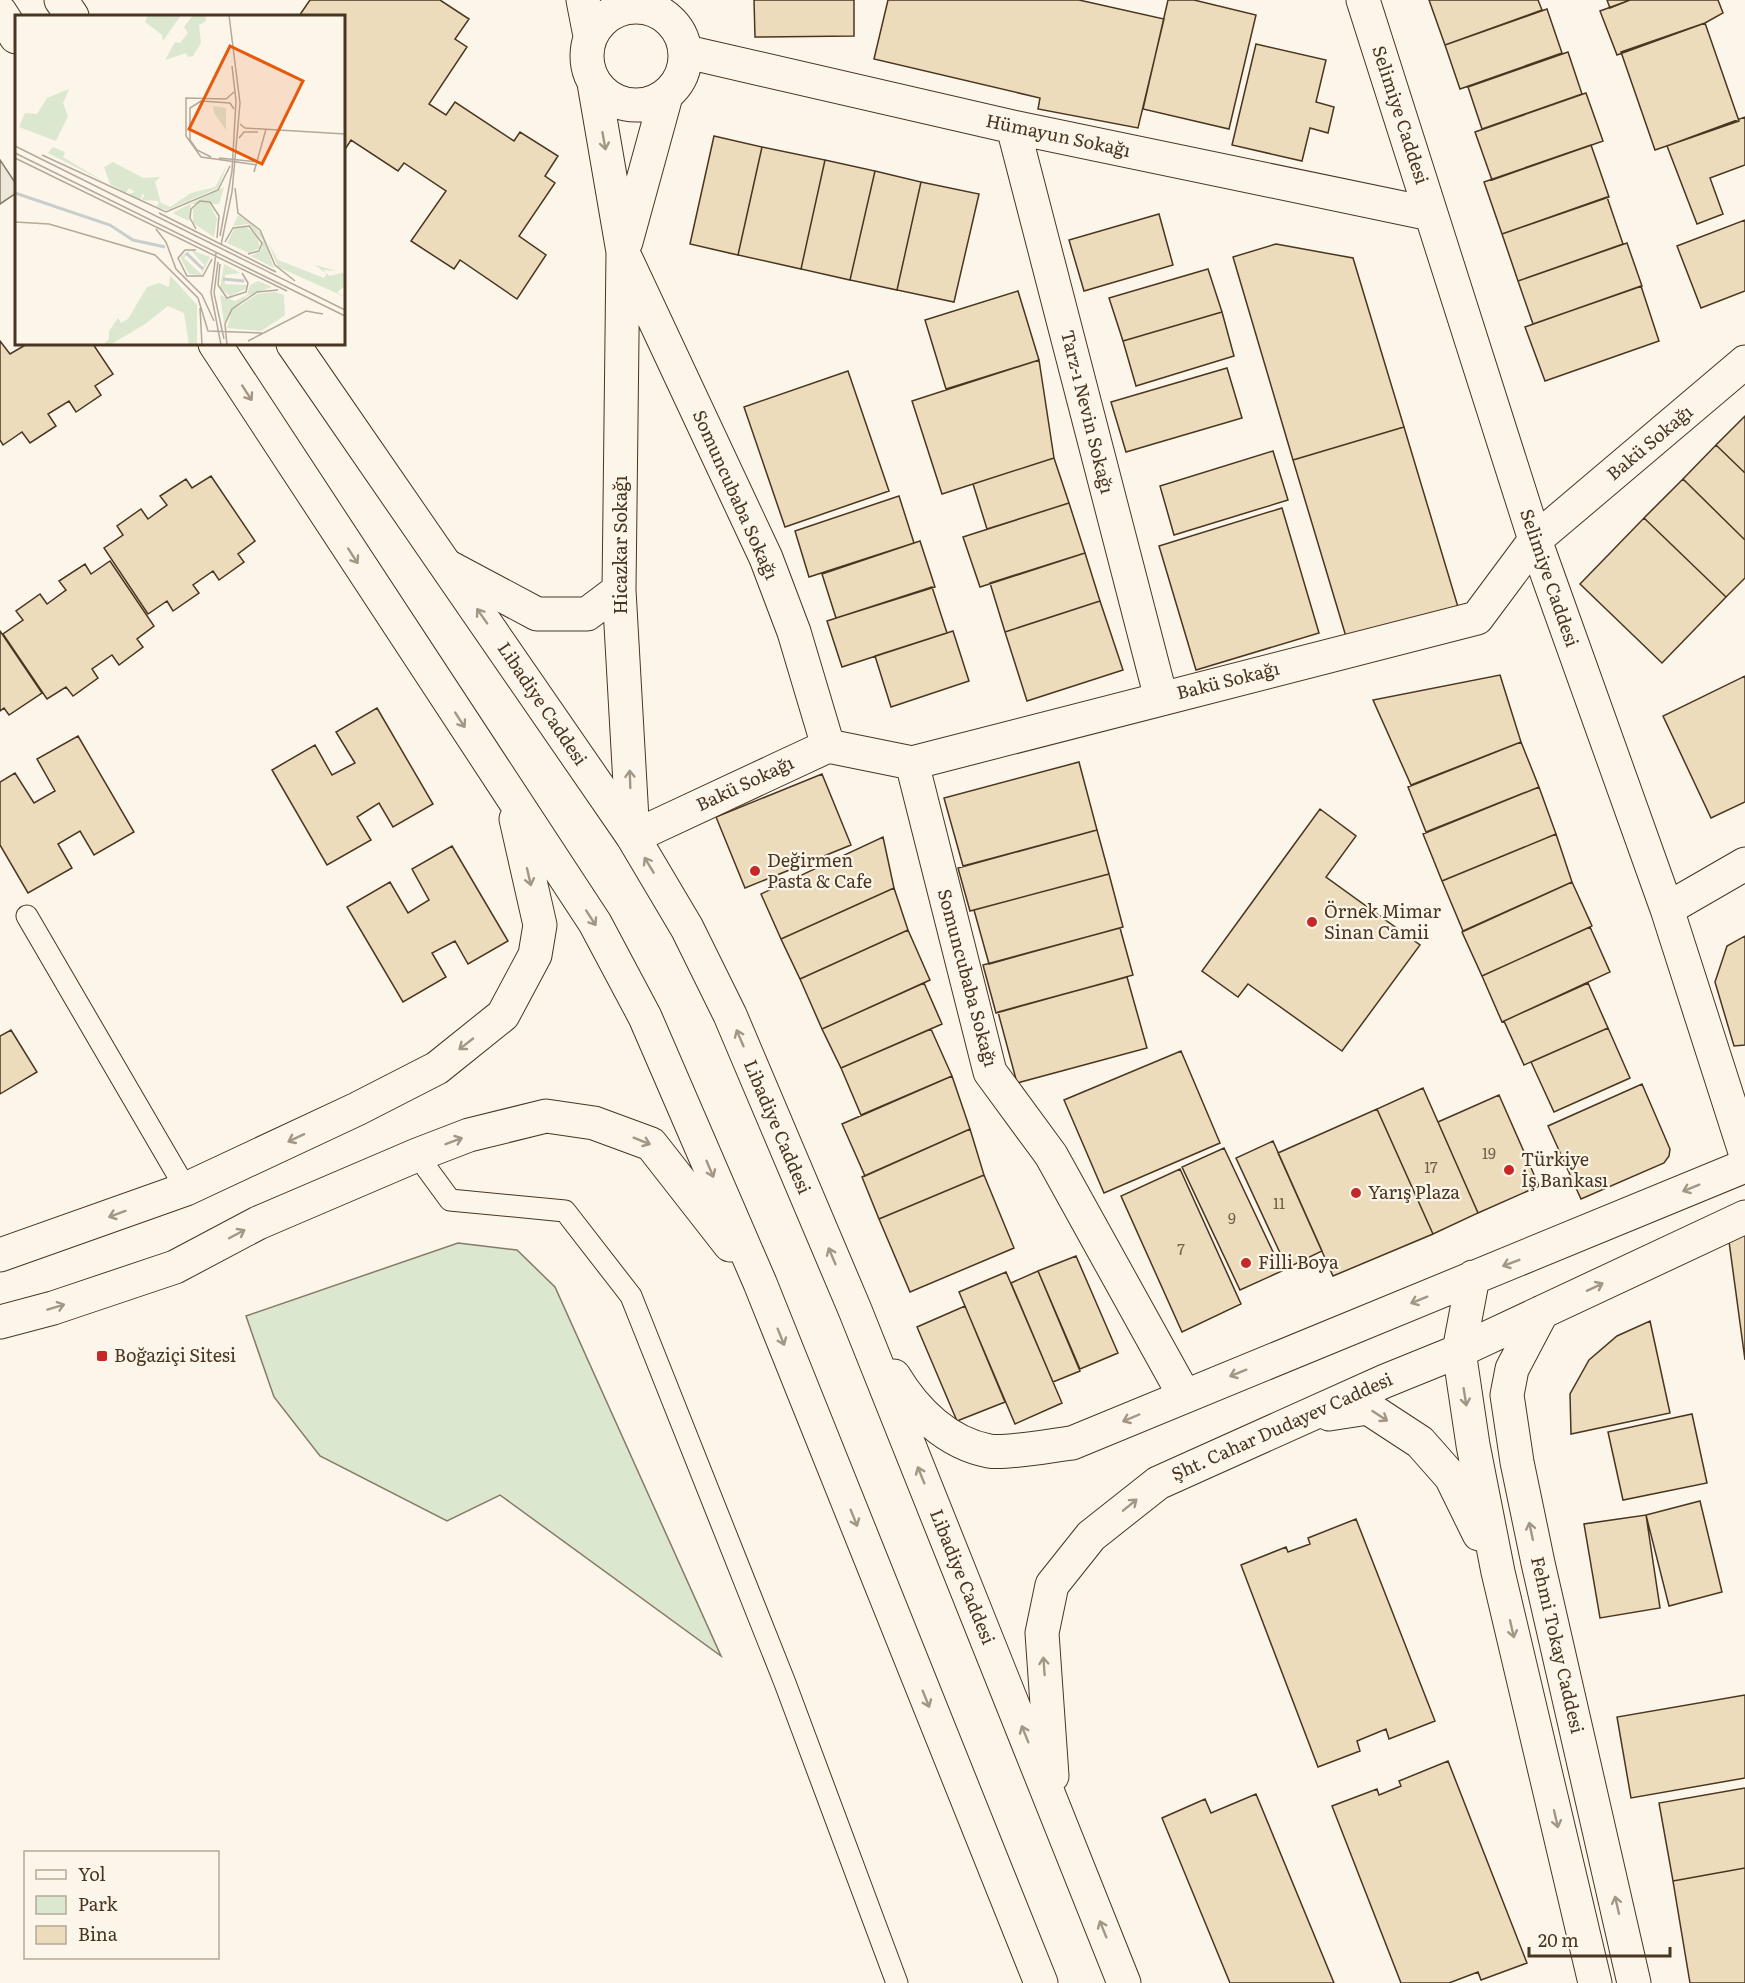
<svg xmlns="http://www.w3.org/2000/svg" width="1745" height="1983" font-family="Literata,serif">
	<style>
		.green { fill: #dce7d0; stroke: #887966; stroke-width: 1.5 }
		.parking { fill: #ede7d9; stroke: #887966; stroke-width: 1.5 }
		.building { fill: #ecdcbc; stroke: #4a3520; stroke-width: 1.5 }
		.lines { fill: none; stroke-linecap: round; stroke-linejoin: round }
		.service-casing { stroke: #4a3520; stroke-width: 23 }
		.minor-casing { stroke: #4a3520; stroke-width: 35 }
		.primary-casing { stroke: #4a3520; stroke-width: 35 }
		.service { stroke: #fbf6e9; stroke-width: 21 }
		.minor { stroke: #fbf6e9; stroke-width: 33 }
		.primary { stroke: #fbf6e9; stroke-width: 33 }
		.oneway { stroke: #a29684 }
		.poi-dot { fill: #c62828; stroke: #fbf6e9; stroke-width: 2 }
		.labels { text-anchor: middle; stroke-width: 4.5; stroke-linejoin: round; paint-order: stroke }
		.number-label { font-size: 15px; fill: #725f47 }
		.street-label { font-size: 18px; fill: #4a3520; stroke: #fbf6e9 }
		.poi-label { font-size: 18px; fill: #4a3520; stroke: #fbf6e9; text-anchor: start }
		.inset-river { fill: none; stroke: #c9cecd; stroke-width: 3 }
		.inset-road { fill: none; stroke: #b4a999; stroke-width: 1.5 }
		.view { fill: #e8590c; fill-opacity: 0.15; stroke: #e8590c; stroke-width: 3 }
		.inset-edge { fill: none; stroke: #4a3520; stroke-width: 3 }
	</style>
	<rect width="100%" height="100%" fill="#fbf6e9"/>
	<!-- green -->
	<path class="green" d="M458,1243l59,7 38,37 166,369 -221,-161 -53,26 -127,-65 -46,-59 -28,-81z"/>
	<!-- parking -->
	<path class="parking" d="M0,160l16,24v9l-16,11z"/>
	<!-- building -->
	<path class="building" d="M310,0h130l29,19 -14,20 12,8 -38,57 17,11 9,-13 59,39 6,-9 38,24 -13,20 10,7 -36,53 27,19 -29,44 -57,-39 -6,9 -43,-28 35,-50 -42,-28 -6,8 -47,-31 -7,11v-135h-45z
		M754,0h100v36l-99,1z
		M888,0h191l85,19 -26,109 -100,-19 2,-11 -166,-39z
		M1168,0h26l62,15 -27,114 -86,-20z
		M1429,0h109l4,10 -97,35z
		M1607,0h23l-20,8z
		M1630,0h88l5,13 -18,10 -88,32 -17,-44z
		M1547,9l15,44 -102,36 -15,-44z
		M1705,23l34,98 -84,29 -34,-98z
		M1256,44l70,16 -10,42 18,5 -6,26 -18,-5 -8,33 -70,-16z
		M1568,52l14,42 -100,35 -14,-42z
		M1586,93l17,48 -111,39 -17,-48z
		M1745,117v48l-35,13 13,36 -26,10 -30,-78z
		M714,136l48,11 -24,108 -48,-11z
		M1591,145l18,52 -107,37 -18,-52z
		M762,147l63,13 -24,109 -63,-14z
		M825,160l50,11 -25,109 -49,-11z
		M875,171l46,11 -24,108 -47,-10z
		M921,182l58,12 -25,108 -57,-12z
		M1607,197l16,47 -105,37 -16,-47z
		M1159,214l14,51 -89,26 -15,-51z
		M1745,220v71l-44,17 -24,-62z
		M1627,243l15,43 -109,38 -15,-43z
		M1276,244l77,14 51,169 -111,33 -60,-203z
		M1208,269l14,43 -99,29 -14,-43z
		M1641,286l18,55 -114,40 -20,-54z
		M1018,291l21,69 -93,29 -21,-69z
		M1222,312l12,44 -98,30 -13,-45z
		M0,341l10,13 17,-10h66l20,30 -18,12 6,9 -25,17 -7,-11 -21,13 8,12 -26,17 -8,-11 -19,13 -3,-5z
		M1039,360l15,98 -112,36 -30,-93z
		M1227,368l15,50 -116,34 -15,-50z
		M848,371l41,120 -104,36 -41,-120z
		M1745,416v57l-29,-28z
		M1404,427l54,180 -111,33 -54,-180z
		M1716,445l29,28v67l-62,-61z
		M1273,451l15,49 -114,35 -14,-49z
		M1054,458l15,45 -82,26 -14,-45z
		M211,476l44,65 -17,13 6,8 -25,18 -6,-9 -20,14 6,8 -26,18 -6,-10 -19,13 -44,-66 19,-13 -6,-9 24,-17 7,10 19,-14 -7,-9 26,-17 6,9z
		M1683,479l62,61v38l-19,19 -82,-79z
		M899,496l15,47 -105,34 -14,-46z
		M1069,503l16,50 -105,34 -17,-50z
		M1282,508l37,125 -123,37 -37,-124z
		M1644,518l82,79 -64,66 -82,-79z
		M920,541l15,46 -99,31 -14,-44z
		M1085,553l15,48 -95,31 -15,-49z
		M110,561l44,65 -17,13 6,8 -24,18 -7,-10 -20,14 6,9 -25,18 -7,-9 -19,12 -44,-65 20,-14 -7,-9 24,-17 7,10 19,-14 -7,-9 26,-17 6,10z
		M932,587l15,46 -105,34 -15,-46z
		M1100,601l23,69 -96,31 -22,-69z
		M0,631l42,62 -33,22 -5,-7 -4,3z
		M953,631l16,50 -78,26 -16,-51z
		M1500,675l21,67 -110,43 -38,-85z
		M1745,676v126l-34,16 -48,-102z
		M377,708l56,96 -40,23 -14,-24 -22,14 14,23 -44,25 -55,-95 43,-25 17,30 23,-12 -19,-31z
		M78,736l56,96 -40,23 -14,-24 -22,13 14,24 -44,25 -28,-48v-63l15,-9 19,30 21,-12 -18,-32z
		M1521,742l18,45 -113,45 -18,-45z
		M1079,762l18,68 -134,36 -19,-68z
		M822,774l29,71 -106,43 -29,-71z
		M1539,787l17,47 -114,47 -19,-47z
		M1320,809l36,27 -30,41 94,68 -78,106 -94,-67 -10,13 -36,-26z
		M1097,830l12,44 -139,37 -12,-43z
		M1556,834l16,48 -109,49 -21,-50z
		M883,837l11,51 -113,51 -20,-45z
		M452,846l56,95 -40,23 -13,-23 -23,12 14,24 -43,25 -56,-95 43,-25 18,31 21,-13 -17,-31z
		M1109,874l14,53 -134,37 -15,-54z
		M1572,882l20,44 -110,50 -20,-44z
		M894,888l14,42 -108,49 -19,-40z
		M1590,927l20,45 -108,50 -20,-46z
		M1120,928l13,47 -137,38 -13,-48z
		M908,930l22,50 -108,49 -22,-50z
		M1745,936v109l-11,1 -19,-64 12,-36z
		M1127,977l20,71 -130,35 -19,-71z
		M924,983l18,41 -101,44 -19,-39z
		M1588,983l20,45 -84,37 -20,-44z
		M1608,1028l22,50 -76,34 -23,-50z
		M931,1029l21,47 -91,39 -20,-47z
		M11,1030l26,42 -37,22v-58z
		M1181,1051l39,92 -116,50 -40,-93z
		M952,1076l18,53 -105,47 -23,-52z
		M1642,1084l28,65 -1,7 -5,7 -83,36 -33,-73z
		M1423,1088l55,125 -45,21 -56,-125z
		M1499,1095l40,91 -61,27 -40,-91z
		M1377,1109l56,125 -100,42 -55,-123z
		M970,1129l14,46 -105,44 -17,-42z
		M1273,1141l49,110 -35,17 -51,-110z
		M1224,1148l58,123 -42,19 -58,-123z
		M1180,1169l61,135 -59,28 -61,-136z
		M984,1175l30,73 -104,44 -31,-73z
		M1745,1232v128l-17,-126z
		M1076,1256l42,97 -38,16 -42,-98z
		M1038,1271l42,100 -27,11 -42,-99z
		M1006,1272l56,131 -47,21 -56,-132z
		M965,1306l40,96 -48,19 -40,-94z
		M1650,1321l20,92 -99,21 -1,-40 19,-34 28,-24z
		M1692,1414l15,69 -84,17 -15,-68z
		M1700,1501l22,91 -53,14 -23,-91z
		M1646,1515l14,93 -60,10 -16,-94z
		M1356,1519l79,202 -46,18 -3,-10 -29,12 3,10 -42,16 -77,-202 45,-18 2,5 22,-8 -2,-6z
		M1745,1695v83l-114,20 -14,-81z
		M1448,1761l79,202 -46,17 -3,-8 -29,11h-48l-69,-177 45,-17 2,6 22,-9 -2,-5z
		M1745,1788v80l-72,13 -14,-78z
		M1256,1794l78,189h-104l-68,-165 43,-19 6,14z
		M1745,1868v115h-55l-17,-102z"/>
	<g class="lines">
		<defs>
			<path id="service" d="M27,916l159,273
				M417,1155l33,45 115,11 66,85 154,387 112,300"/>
			<path id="minor" d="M583,0l7,36
				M1363,0l172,540 132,369 78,243
				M587 56a49 49 0 1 1 98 0a49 49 0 1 1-98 0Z
				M687,52l326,75 418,87
				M594,83l29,169 -4,338 14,247 195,-91 84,17 565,-145 58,-78 210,-178
				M1013,127l148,571
				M626,242l40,-146
				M626,259l140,299 28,74 34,114
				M447,566l90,48h50l32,-24
				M912,763l78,309 61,83 133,240
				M1667,909l78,-45"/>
			<path id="primary" d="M61,0l11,16
				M0,12l16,25
				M215,344l380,579 50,94 115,266 281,700
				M293,344l340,493 54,91 43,87 125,295 269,673
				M0,1255l186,-66 171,-80 80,-41 66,-53 32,-60 5,-30 -24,-106
				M1473,1277l-14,74 14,94 25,127 97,411
				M1542,1312l-30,57 -5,26 10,67 21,101 96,420
				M0,1322l53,-14 122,-41 83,-44 159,-68 52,-20 77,-19 48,7 57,21 79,101
				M894,1376c21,35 53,67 95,75 15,3 65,-6 83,-8l673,-277
				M1329,1414l39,-6 52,34 31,35 28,57
				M1052,1776l-10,-143 10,-48 39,-49 67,-53 227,-102 74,-30 286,-134"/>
		</defs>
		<!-- service casing -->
		<use href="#service" class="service-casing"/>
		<!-- minor casing -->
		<use href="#minor" class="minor-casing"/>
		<!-- primary casing -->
		<use href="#primary" class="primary-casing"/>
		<!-- service -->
		<use href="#service" class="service"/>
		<!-- minor -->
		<use href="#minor" class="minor"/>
		<!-- primary -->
		<use href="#primary" class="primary"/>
	</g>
	<!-- one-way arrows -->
	<defs><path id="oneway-shaft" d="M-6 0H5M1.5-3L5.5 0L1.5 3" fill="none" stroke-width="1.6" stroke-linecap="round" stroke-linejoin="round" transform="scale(1.5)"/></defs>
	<g class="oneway">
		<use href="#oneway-shaft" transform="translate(604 141) rotate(80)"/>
		<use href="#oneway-shaft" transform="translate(247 393) rotate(57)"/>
		<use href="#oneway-shaft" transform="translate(353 556) rotate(57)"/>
		<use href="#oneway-shaft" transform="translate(482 616) rotate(-125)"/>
		<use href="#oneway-shaft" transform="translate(460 720) rotate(57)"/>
		<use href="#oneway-shaft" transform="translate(630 779) rotate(-92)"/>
		<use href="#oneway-shaft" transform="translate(649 865) rotate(-121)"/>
		<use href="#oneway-shaft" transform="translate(529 877) rotate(77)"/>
		<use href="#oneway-shaft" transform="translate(591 918) rotate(57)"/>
		<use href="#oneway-shaft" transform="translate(740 1038) rotate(-113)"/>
		<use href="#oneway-shaft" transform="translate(466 1044) rotate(142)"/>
		<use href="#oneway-shaft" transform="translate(296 1138) rotate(155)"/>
		<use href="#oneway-shaft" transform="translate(454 1141) rotate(-21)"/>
		<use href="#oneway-shaft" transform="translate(642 1141) rotate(22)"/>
		<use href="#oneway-shaft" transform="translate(710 1169) rotate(67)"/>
		<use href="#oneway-shaft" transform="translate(1691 1188) rotate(158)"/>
		<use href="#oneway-shaft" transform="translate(117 1214) rotate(160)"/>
		<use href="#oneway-shaft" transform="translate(237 1234) rotate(-28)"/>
		<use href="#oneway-shaft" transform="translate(832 1256) rotate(-113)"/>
		<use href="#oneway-shaft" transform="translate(1511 1263) rotate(159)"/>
		<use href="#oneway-shaft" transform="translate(1595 1287) rotate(-25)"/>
		<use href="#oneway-shaft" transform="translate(1419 1300) rotate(158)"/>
		<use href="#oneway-shaft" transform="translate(56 1307) rotate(-17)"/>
		<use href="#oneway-shaft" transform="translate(781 1337) rotate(68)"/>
		<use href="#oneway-shaft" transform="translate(1238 1373) rotate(158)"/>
		<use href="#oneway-shaft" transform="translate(1465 1397) rotate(81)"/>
		<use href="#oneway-shaft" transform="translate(1380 1416) rotate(33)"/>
		<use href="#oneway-shaft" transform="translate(1131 1418) rotate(157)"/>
		<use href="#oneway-shaft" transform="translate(921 1475) rotate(-112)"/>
		<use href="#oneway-shaft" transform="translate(1130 1505) rotate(-39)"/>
		<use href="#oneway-shaft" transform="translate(854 1518) rotate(68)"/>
		<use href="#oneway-shaft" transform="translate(1531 1531) rotate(-102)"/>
		<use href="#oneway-shaft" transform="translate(1512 1629) rotate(77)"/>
		<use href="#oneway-shaft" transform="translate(1044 1666) rotate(-94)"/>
		<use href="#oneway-shaft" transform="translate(926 1699) rotate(68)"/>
		<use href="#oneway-shaft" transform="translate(1025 1734) rotate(-112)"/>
		<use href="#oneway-shaft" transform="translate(1556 1819) rotate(77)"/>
		<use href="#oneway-shaft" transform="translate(1617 1905) rotate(-103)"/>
		<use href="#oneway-shaft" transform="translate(1103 1929) rotate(-112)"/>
	</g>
	<!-- markers -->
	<g class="poi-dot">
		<circle cx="755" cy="871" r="6"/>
		<circle cx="1312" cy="922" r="6"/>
		<circle cx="1509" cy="1170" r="6"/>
		<circle cx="1356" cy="1193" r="6"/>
		<circle cx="1246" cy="1263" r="6"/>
		<rect x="96" y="1350" width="12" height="12" rx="3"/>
	</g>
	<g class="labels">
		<!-- number labels -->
		<g class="number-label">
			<text x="1489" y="1159">19</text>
			<text x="1431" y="1173">17</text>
			<text x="1279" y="1209">11</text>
			<text x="1232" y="1224">9</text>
			<text x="1181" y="1255">7</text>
		</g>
		<!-- street labels -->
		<g class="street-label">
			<text transform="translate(1400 115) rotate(72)" y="6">Selimiye Caddesi</text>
			<text transform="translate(1058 136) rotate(12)" y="6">Hümayun Sokağı</text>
			<text transform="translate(1087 412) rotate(76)" y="6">Tarz-ı Nevin Sokağı</text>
			<text transform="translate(1650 443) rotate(-40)" y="6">Bakü Sokağı</text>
			<text transform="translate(735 495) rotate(66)" y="6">Somuncubaba Sokağı</text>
			<text transform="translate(621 545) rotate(-90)" y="6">Hicazkar Sokağı</text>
			<text transform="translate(1549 578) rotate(71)" y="6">Selimiye Caddesi</text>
			<text transform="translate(1228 681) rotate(-14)" y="6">Bakü Sokağı</text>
			<text transform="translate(542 704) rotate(56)" y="6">Libadiye Caddesi</text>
			<text transform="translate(745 784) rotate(-25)" y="6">Bakü Sokağı</text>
			<text transform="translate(967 978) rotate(75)" y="6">Somuncubaba Sokağı</text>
			<text transform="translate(777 1127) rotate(67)" y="6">Libadiye Caddesi</text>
			<text transform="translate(1282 1427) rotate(-24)" y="6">Şht. Cahar Dudayev Caddesi</text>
			<text transform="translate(962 1577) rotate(68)" y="6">Libadiye Caddesi</text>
			<text transform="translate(1557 1645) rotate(77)" y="6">Fehmi Tokay Caddesi</text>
		</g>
		<!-- poi labels -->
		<g class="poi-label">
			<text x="767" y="867">Değirmen<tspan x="767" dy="21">Pasta &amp; Cafe</tspan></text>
			<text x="1324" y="918">Örnek Mimar<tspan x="1324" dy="21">Sinan Camii</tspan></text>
			<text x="1521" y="1166">Türkiye<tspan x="1521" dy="21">İş Bankası</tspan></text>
			<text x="1368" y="1199">Yarış Plaza</text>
			<text x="1258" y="1269">Filli Boya</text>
			<text x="114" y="1362">Boğaziçi Sitesi</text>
		</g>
	</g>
	<!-- overview -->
	<g transform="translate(15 15)">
		<rect width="330" height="330" fill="#fbf6e9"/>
		<path d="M133,0h33l-18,26 -1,-6 -17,-13zM178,0h12l1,6 -7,4 2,18 -8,13 -5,1 -2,-4 -21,7 10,-18 5,1 8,-10 -4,-6zM54,74l-6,14 5,13 -12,25 -37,-14 6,-14 12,1 10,-16zM198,91l13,2v22l-12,-17zM38,132l12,5 -2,5 42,25 -57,-29zM98,147l30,16 17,-1 -5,5 6,21 9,4 21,-14 24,-6 12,-22 -9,23 -51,22 -10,-3 2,-6 -17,-1 2,-5 -1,-2 -3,7 -12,-6 7,-2 -6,-4 -3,5 -16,-9 -6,-17zM209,172l-5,17h-28l-2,17 -15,-7v-2zM184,189h11l7,15 -3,18 -21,-14v-15zM223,200l16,11 9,10 11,32 -23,-12 10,-5 2,-11 -15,-16 -15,2zM230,211l12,10 3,12 -11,5 -22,-10 8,-15zM253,227l10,18 46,18 3,-5 -3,-1 -9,-7 22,6 -14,-1 4,3 2,3 16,-4v14l-8,6 8,5 -67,-30zM176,235l-7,8 17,16 3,-9 -13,-15 19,7 -9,18 -12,-1 -9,-17zM209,249l16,9 -15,2v9l21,1 1,3 -17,8 -10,-8zM155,260l27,30v40h-8l-5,-32 -16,-7 -23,18 -35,21h-7l6,-6v-8l9,-13 3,5 7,-4 19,-32 12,-4 10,4zM243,266l14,6 -25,9 -23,27 -4,-28 15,6 12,-6 3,-10zM260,277l9,3 1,20 -4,3 -20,13 -34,-3 5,-17 25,-17z" fill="#dce7d0"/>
		<path class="inset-river" d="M0,178l95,32 23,15 32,7M171,238l17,16M208,264l21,2"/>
		<path class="inset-road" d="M219,77l-8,7 -40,-1v38l15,21 56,8M225,109l5,4 100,6M224,123l5,-6h14M0,131l330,164M0,138l330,163M27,140l124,57 52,-22 12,-24M196,142l-14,-7 -7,-10v-32l11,-7 29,2 4,6M0,143l272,133M204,143l39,4M239,157l12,-43M220,173l3,25 22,17 15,35 20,16M144,198l117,59M0,207l34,2 106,31 43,43 10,33 54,2M141,214l10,13 10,27 26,26 12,26M181,214l-6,-11 1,-9 9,-8 10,1 9,14 -2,22M205,221l12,-65 4,-70 -4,-35M210,227l8,-14 16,-2 13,17 -3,8 -11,3M206,230l11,-53 8,-89 -11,-88M181,235h-11l-7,8 9,18h16l9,-17M201,238l-5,40 10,52M203,247l-4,31 10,46M205,249l-2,21 9,13 19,-6 2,-9 -6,-10M185,293l2,37M233,326l58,-30 17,3M212,330l-2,-21 7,-15 25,-17 21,-2"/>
		<path class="view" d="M215,31l73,35 -41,83 -73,-35z"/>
		<rect width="330" height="330" class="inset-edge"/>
	</g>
	<!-- legend -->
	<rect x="24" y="1851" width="195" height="108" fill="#fbf6e9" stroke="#b4a999" stroke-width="1.5"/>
	<rect x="36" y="1870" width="30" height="9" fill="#fbf6e9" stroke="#b4a999" stroke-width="1.5"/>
	<text x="78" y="1881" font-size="18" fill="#4a3520">Yol</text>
	<rect x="36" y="1896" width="30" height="18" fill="#dce7d0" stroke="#b4a999" stroke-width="1.5"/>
	<text x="78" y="1911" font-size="18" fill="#4a3520">Park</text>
	<rect x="36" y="1926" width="30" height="18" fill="#ecdcbc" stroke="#b4a999" stroke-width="1.5"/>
	<text x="78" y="1941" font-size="18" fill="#4a3520">Bina</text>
	<!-- scale -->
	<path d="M1529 1947v9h141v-9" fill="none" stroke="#4a3520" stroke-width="3"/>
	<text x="1538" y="1947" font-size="18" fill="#4a3520" stroke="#fbf6e9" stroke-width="4.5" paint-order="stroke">20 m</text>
</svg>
